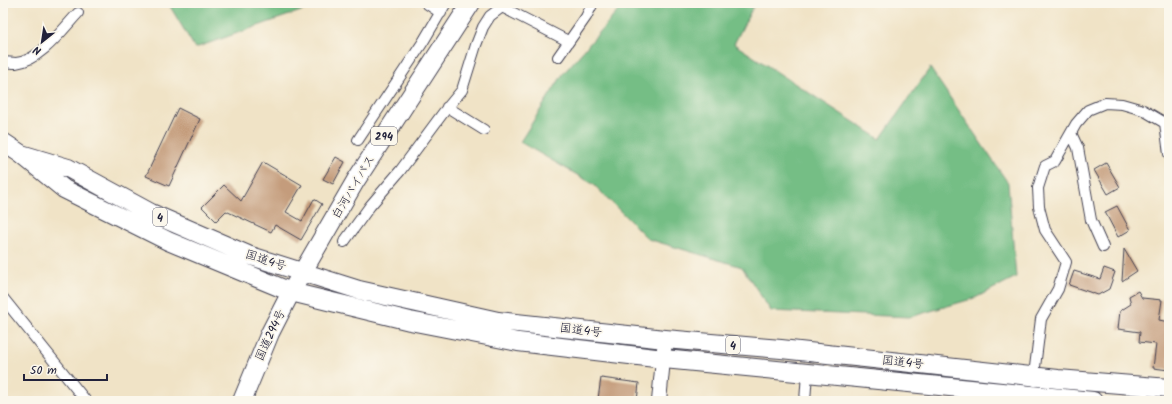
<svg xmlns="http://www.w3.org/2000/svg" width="1172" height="404" font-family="Kalam,'Klee One',sans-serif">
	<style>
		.forest { fill: #74be85; stroke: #4b7060 }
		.building { fill: #c49c7b }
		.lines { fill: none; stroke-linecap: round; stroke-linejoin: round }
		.street-casing { stroke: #413f50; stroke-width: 12 }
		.secondary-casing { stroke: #413f50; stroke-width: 16 }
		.highway-casing { stroke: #413f50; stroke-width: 20 }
		.street { stroke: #fff; stroke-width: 10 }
		.secondary { stroke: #fff; stroke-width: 14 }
		.highway { stroke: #fff; stroke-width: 18 }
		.labels { text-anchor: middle; stroke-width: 3.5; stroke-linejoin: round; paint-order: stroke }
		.shield { fill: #fbf7ec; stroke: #636270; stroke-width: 1 }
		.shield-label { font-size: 11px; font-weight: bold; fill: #22223b }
		.street-label { font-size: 12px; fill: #22223b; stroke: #fbf7ec }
	</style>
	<rect width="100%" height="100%" fill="#fbf7ec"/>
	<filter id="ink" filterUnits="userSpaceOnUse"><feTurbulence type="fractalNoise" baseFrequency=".025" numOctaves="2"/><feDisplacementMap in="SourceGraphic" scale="8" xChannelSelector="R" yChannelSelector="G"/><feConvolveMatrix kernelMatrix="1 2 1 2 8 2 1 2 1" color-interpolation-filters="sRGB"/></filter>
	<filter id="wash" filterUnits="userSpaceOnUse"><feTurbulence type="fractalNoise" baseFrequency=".012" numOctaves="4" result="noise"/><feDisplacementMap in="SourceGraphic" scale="16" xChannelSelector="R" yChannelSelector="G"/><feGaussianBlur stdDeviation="0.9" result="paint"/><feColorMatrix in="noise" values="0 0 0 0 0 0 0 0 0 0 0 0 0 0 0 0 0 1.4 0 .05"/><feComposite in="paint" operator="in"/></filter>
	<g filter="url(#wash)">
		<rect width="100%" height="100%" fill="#f0e3c6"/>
		<!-- forest -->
		<path class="forest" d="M168,3h151l-1,2 -123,43z
			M625,3h130l-21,41 146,95 50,-71 78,115 8,94 -41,21 -65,19 -139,-6 -29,-44 -94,-28 -55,-55 -73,-42 43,-68z"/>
		<g id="blocks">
			<!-- building -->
			<path class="building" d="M178,108l22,11 -31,67 -23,-10z
				M336,157l9,5 -12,22 -10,-5z
				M263,162l39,23 -16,27 16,9 12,-22 8,5 -21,36 -26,-15 -4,7 -45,-21 -10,10 -14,-14 22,-22 17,16z
				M1106,163l14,24 -12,7 -14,-24z
				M1117,206l13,24 -12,7 -13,-25z
				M1124,249l13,22 -15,10z
				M1104,268l11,4 -6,17 -11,6 -29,-10 5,-14 26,8z
				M1138,291l4,7 20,2 -3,20 10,2v48l-16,-2 3,-24 -17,-2 1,-10 -22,-3 2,-18 11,-7 -2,-8z
				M601,378l38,5 -2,18h-20l-19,-2z"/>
		</g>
	</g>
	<g filter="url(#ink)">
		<use href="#blocks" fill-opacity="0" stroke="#413f50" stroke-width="1"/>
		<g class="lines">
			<defs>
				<path id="street" d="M426,3l15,10
					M502,7l66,34
					M558,57l28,-40 7,-14
					M3,62c4,0 9,1 13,1 24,-2 47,-34 62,-50
					M447,107l37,23
					M1165,123l4,31
					M1071,133l7,15 13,72 12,27
					M358,140l65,-98 23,-39
					M344,242l26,-36 30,-35 43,-58 19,-23 14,-45 7,-18 7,-11 12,-9 3,-4
					M3,298l83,103
					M1035,381l-1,-6 7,-56 17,-30 8,-27 -21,-32 -6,-23 -1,-19 7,-22 10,-5 21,-37 12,-14 17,-7 17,1 21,6 22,13h4
					M805,401l2,-28"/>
				<path id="secondary" d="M659,401l6,-62"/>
				<path id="highway" d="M3,142l18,12 43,35 104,52 123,51 119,29 108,21 146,17 429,42
					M21,154l47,14 83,45 97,42 111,35 139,31 167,18 116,10 277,30 111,9
					M242,401l28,-68 21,-41 65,-112 115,-177"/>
			</defs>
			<!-- street casing -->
			<use href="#street" class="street-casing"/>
			<!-- secondary casing -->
			<use href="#secondary" class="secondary-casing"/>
			<!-- highway casing -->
			<use href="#highway" class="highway-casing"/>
			<!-- street -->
			<use href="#street" class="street"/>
			<!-- secondary -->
			<use href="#secondary" class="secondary"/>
			<!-- highway -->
			<use href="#highway" class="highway"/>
		</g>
	</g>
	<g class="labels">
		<!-- shield labels -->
		<g class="shield">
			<rect x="371" y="127" width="26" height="18" rx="3"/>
			<rect x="153" y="208" width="14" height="18" rx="3"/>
			<rect x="726" y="336" width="14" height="18" rx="3"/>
		</g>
		<g class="shield-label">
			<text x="384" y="140">294</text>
			<text x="160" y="221">4</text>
			<text x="733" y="349">4</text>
		</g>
		<!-- street labels -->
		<g class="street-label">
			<text transform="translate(353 187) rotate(-59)" y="4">白河バイパス</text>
			<text transform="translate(266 260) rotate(18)" y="4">国道4号</text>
			<text transform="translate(581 330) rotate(7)" y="4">国道4号</text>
			<text transform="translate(270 335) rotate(-65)" y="4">国道294号</text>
			<text transform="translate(903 362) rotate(6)" y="4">国道4号</text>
		</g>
	</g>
	<!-- margin -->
	<rect width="1172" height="404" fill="none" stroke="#fbf7ec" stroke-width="16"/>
	<!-- north arrow -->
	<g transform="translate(42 42) rotate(210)" stroke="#fbf7ec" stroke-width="3" paint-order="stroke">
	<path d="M0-3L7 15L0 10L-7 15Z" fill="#22223b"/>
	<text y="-6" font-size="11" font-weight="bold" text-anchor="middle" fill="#22223b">N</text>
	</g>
	<!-- scale -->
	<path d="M24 374v6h83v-6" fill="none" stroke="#22223b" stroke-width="2"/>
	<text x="30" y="374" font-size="12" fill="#22223b" stroke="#fbf7ec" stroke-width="3" paint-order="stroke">50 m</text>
</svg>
